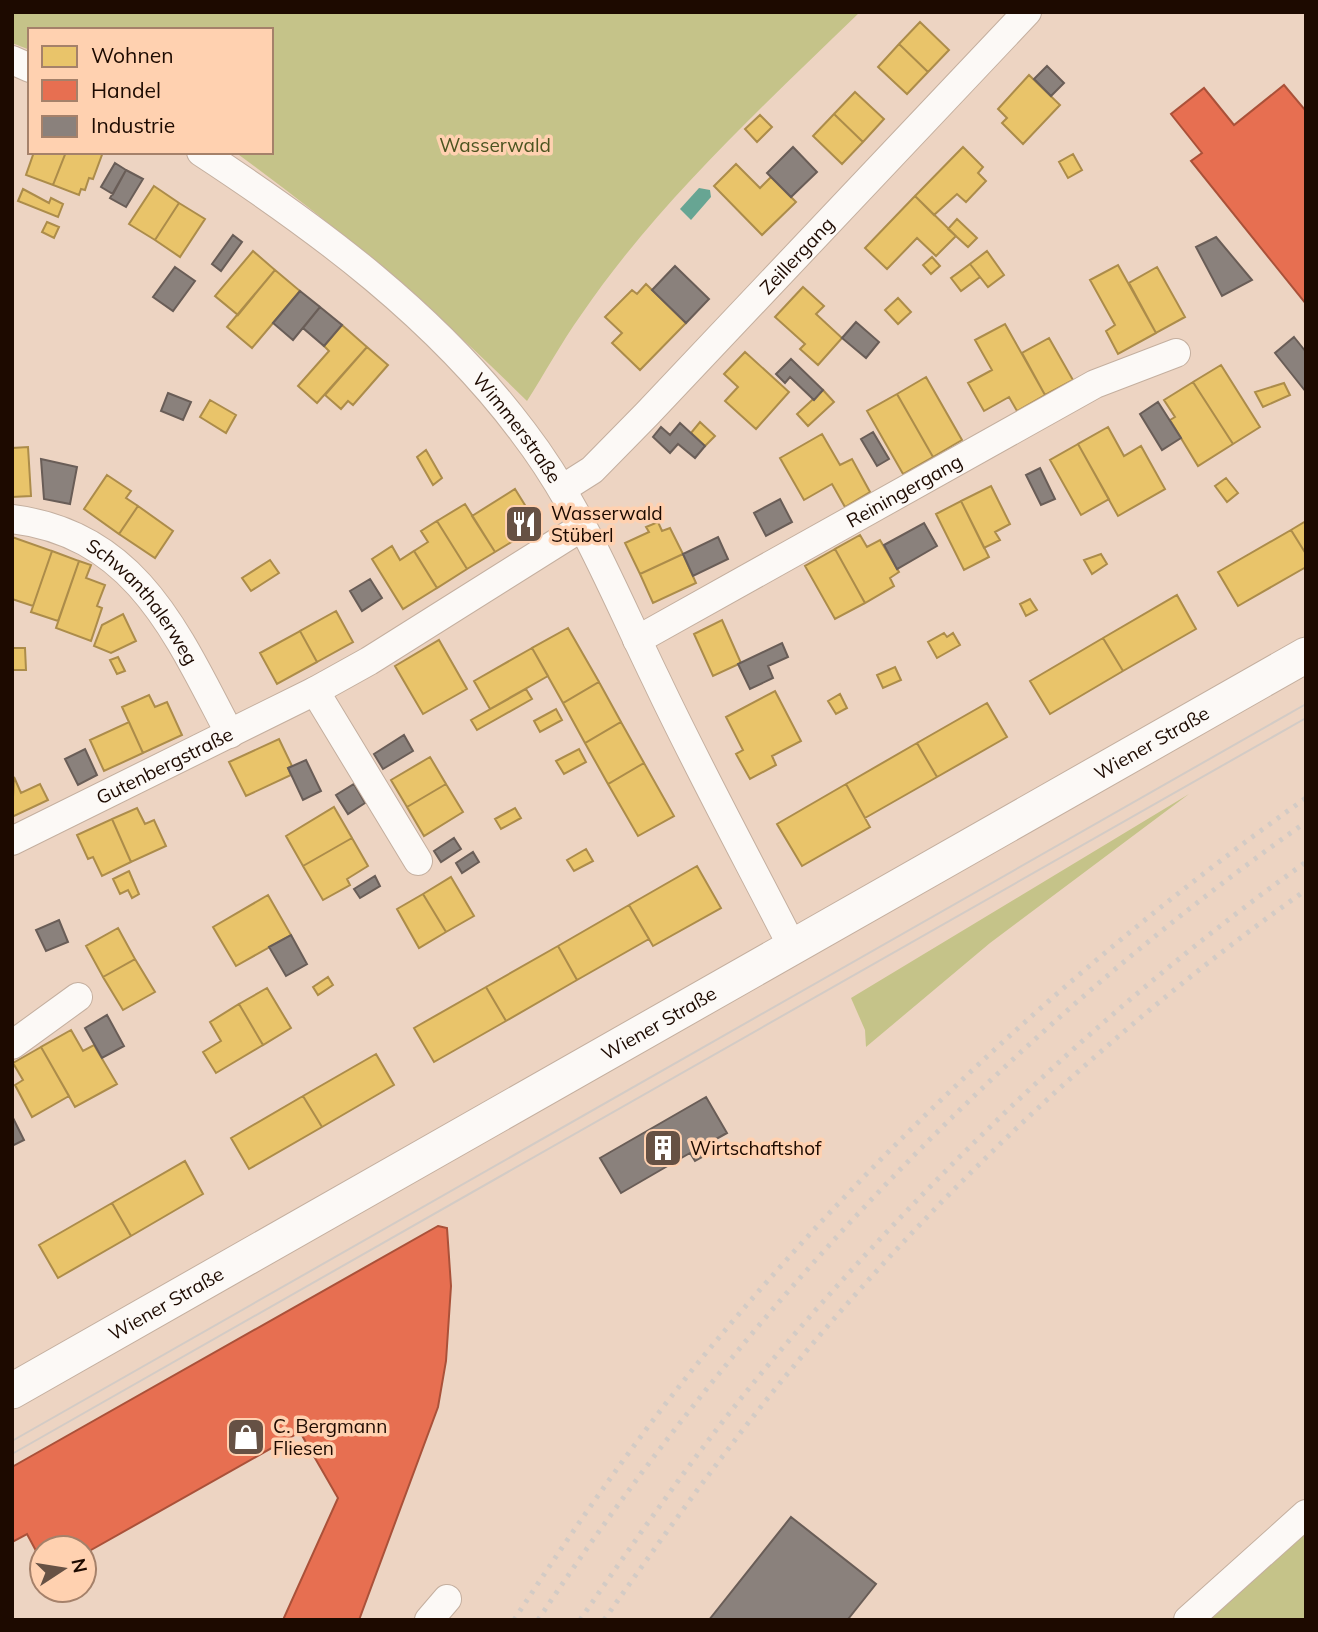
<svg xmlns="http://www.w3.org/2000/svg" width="1318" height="1632" font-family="Mulish,sans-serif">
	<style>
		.green { fill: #c5c389 }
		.water { fill: #67a593 }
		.homes { fill: #e9c46a; stroke: #ac8c4a; stroke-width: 2 }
		.shops { fill: #e76f51; stroke: #aa5139; stroke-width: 2; fill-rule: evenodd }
		.industry { fill: #8a817c; stroke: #695d57; stroke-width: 2 }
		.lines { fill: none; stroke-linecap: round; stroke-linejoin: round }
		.minor-casing { stroke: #c4af9f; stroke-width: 30 }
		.major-casing { stroke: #c4af9f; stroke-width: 37 }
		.minor { stroke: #fcf9f6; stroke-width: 28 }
		.major { stroke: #fcf9f6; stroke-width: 35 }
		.tram { stroke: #d3cbc5; stroke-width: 2 }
		.rail { stroke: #d3cbc5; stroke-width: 5; stroke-dasharray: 3.5 7; stroke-linecap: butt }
		.labels { text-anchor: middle; stroke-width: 7; stroke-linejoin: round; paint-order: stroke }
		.park-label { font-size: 19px; fill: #4b5420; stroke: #ffd1b0 }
		.street-label { font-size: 19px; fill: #1d0a00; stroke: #ffd1b0 }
		.poi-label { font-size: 19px; fill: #1d0a00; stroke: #ffd1b0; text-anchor: start }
	</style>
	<rect width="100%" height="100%" fill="#edd4c2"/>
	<!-- green -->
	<path class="green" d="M12,12h848c-98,95 -202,190 -279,303 -20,28 -36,58 -54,86 -92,-91 -187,-173 -292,-249h36v-122h-241v20l-18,-7z
		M1189,794l-199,149 -124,104 -1,-17 -14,-32z
		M1306,1530v90h-98z"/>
	<!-- water -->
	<path class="water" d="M699,188l11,2 1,7 -20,23 -11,-11z"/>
	<!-- homes -->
	<path class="homes" d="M920,22l29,28 -21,22 -29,-28z
		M899,44l29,28 -21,22 -29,-27z
		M1029,75l31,30 -37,39 -21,-21 5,-5 -9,-9z
		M855,92l29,27 -21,23 -29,-28z
		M834,114l29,28 -21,22 -29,-28z
		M760,115l12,12 -15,15 -12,-13z
		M963,147l20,20 -5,6 8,8 -20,21 -9,-8 -23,21 -19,-19z
		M34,152h32l-13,33 -27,-10z
		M66,152h37l-10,27 -4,-1 -4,12 -4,-1 -2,6 -26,-10z
		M1073,154l9,16 -14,8 -9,-16z
		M736,164l24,24 11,-11 25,25 -34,33 -48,-49z
		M154,186l25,17 -24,37 -26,-16z
		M23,189l26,14 2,-5 12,6 -5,13 -40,-16z
		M915,196l41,40 -20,20 -19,-18 -30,31 -22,-21z
		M179,203l26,16 -25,38 -25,-17z
		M957,219l20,19 -9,9 -20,-18z
		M47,222l12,5 -5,11 -12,-6z
		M253,251l22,19 -37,45 -23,-19z
		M987,251l17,24 -16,12 -18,-23z
		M932,257l8,9 -9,8 -8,-9z
		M970,264l10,13 -19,14 -10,-13z
		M1118,265l38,68 -38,21 -12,-23 9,-6 -25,-45z
		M1157,267l28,50 -29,16 -27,-50z
		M275,270l25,21 -48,57 -25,-21z
		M646,284l40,39 -46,47 -28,-27 10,-10 -17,-16 27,-27 5,4z
		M803,287l21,19 -8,8 26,24 -24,27 -18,-16 5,-5 -30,-27z
		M898,298l13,14 -13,12 -13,-14z
		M1005,324l40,71 -28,16 -8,-14 -25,14 -16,-28 24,-13 -17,-30z
		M342,325l25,22 -50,56 -19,-17 31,-35 -5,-5z
		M1049,338l24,42 -28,15 -23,-42z
		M367,347l21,18 -35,40 -5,-4 -7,8 -16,-14z
		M745,352l44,40 -33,37 -31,-28 13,-14 -14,-13z
		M1221,365l39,62 -27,17 -40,-62z
		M926,377l36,63 -29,17 -36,-63z
		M1193,382l40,62 -35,22 -28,-46 5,-3 -11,-17z
		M1284,383l6,12 -27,12 -8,-15z
		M823,390l11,12 -26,24 -11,-12z
		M897,394l36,63 -30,17 -36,-63z
		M210,400l26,15 -10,18 -26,-16z
		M700,422l15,14 -10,10 -14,-13z
		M1108,427l16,29 17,-10 24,43 -47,27 -40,-72z
		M822,434l18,31 12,-6 18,33 -25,15 -13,-23 -28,16 -24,-42z
		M1078,444l31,55 -28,16 -31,-55z
		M28,447l3,49 -19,1v-49z
		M426,450l16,28 -9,7 -16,-28z
		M107,475l24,16 -5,7 12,8 -19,28 -35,-25z
		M1226,478l12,15 -11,9 -12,-16z
		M991,486l19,38 -15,8 5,8 -16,8 -23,-47z
		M515,489l23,37 -43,26 -23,-36z
		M961,501l28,56 -25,13 -28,-56z
		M465,504l30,48 -28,17 -30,-48z
		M138,506l35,25 -18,27 -36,-24z
		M437,521l30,48 -30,19 -23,-37 14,-9 -7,-11z
		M1306,521v33l-15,-24z
		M658,522l4,9 8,-3 13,26 -43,20 -15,-31 24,-11 -3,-5z
		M1291,530l15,24v13l-68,39 -20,-34z
		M860,535l7,12 13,-7 19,32 -9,6 4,8 -29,17 -30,-54z
		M12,537l40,14 -19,55 -21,-7z
		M392,546l8,14 14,-9 23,37 -34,21 -31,-50z
		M835,549l30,54 -30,16 -30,-53z
		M52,551l27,10 -21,60 -27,-9z
		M683,554l13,29 -43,20 -13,-29z
		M1101,554l6,10 -15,10 -8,-14z
		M270,560l9,13 -28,18 -9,-13z
		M79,561l12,4 -5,13 19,7 -8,21 5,2 -11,33 -35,-13z
		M1177,595l19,34 -73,42 -20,-33z
		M1030,599l7,11 -11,6 -6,-12z
		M336,611l17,31 -36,20 -17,-31z
		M123,614l13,27 -25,12 -17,-7 8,-21z
		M722,620l19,43 -28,13 -19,-42z
		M568,628l31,54 -36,21 -31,-55z
		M300,631l17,31 -40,22 -17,-31z
		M944,633l3,4 6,-4 7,12 -23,13 -9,-16z
		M1103,638l20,33 -73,43 -20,-33z
		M439,640l28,49 -44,25 -28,-48z
		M12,648h13l1,22h-14z
		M532,648l16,28 -58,33 -16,-28z
		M118,657l7,14 -8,3 -7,-14z
		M895,667l6,13 -18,8 -6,-13z
		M599,682l22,40 -36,21 -22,-40z
		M526,689l6,10 -55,31 -6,-10z
		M775,691l26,50 -29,15 4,9 -26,14 -14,-25 7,-4 -17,-33z
		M840,694l7,14 -11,6 -8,-13z
		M149,695l6,12 12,-5 15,33 -39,18 -21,-46z
		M987,703l20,34 -70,40 -20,-34z
		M556,709l6,11 -22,12 -6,-11z
		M129,722l14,31 -39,18 -14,-31z
		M621,722l23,41 -36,21 -23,-41z
		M279,739l13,27 -4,2 3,7 -45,21 -17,-34z
		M917,743l20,34 -72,41 -19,-34z
		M579,749l7,13 -22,12 -8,-13z
		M430,757l16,27 -39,23 -16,-27z
		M644,763l30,53 -36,20 -30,-52z
		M14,777l7,16 19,-9 8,16 -36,17z
		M446,784l17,28 -39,24 -17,-29z
		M846,784l24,43 -68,39 -25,-42z
		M334,807l18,31 -49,28 -17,-30z
		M137,808l8,16 9,-4 12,26 -35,16 -19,-43z
		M515,808l6,10 -20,11 -6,-10z
		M112,819l19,43 -29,14 -9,-19 -5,2 -11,-24z
		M352,838l16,28 -21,13 3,6 -27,15 -20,-34z
		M586,849l7,12 -19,10 -7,-11z
		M697,866l24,42 -68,38 -24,-41z
		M129,871l10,23 -7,4 -4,-8 -8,4 -7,-15z
		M451,877l23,39 -28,16 -23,-38z
		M423,894l23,38 -27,16 -22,-39z
		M268,895l23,40 -55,31 -23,-39z
		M629,905l20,34 -72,41 -19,-34z
		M118,928l17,31 -32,18 -17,-31z
		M558,946l19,34 -71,41 -20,-34z
		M135,959l20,33 -32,18 -20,-33z
		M328,977l5,8 -15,10 -5,-8z
		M486,987l20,34 -72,41 -20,-34z
		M267,988l24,40 -28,17 -24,-41z
		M239,1004l24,41 -47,28 -13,-21 18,-11 -11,-19z
		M71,1030l12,21 11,-6 23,39 -42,23 -34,-60z
		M41,1047l28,49 -37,21 -17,-32 8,-5 -10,-17z
		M376,1054l18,31 -72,42 -19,-31z
		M303,1096l19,31 -73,42 -18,-31z
		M185,1161l18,33 -72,42 -19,-33z
		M112,1203l19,33 -73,42 -19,-33z"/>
	<!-- shops -->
	<path class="shops" d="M1284,85l22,26v193l-115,-143 11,-8 -31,-39 33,-26 30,37z
		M438,1226l9,2 4,58 -5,75 -8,46 -79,213h-347v-153zM42,1548h42v42h-42z
		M300,1432l38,66 -55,122h-271v-78l15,-8 15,28v28h42v-36z"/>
	<!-- industry -->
	<path class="industry" d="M1047,66l17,17 -13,13 -17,-17z
		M793,147l24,25 -26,25 -24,-24z
		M115,163l11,7 -13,24 -12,-7z
		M126,170l17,9 -17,28 -16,-9z
		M233,235l9,7 -21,29 -9,-7z
		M1216,237l36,43 -30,16 -26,-49z
		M675,266l34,33 -23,24 -34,-33z
		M175,267l20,14 -22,30 -20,-14z
		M300,291l20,16 -27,33 -20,-17z
		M320,307l22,18 -18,21 -21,-18z
		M856,322l23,20 -13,16 -24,-20z
		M1294,337l12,15v40l-31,-39z
		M791,359l32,31 -9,10 -24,-23 -5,6 -9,-9z
		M168,393l23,9 -8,18 -22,-9z
		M1158,402l23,36 -19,12 -22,-36z
		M680,423l25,23 -10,12 -17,-14 -8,9 -17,-16 8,-10 9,8z
		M873,432l16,27 -12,7 -16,-27z
		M41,459l36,8 -7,37 -26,-5z
		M1040,468l15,31 -14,6 -15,-30z
		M780,499l12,23 -26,14 -12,-23z
		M924,523l13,23 -40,23 -13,-24z
		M718,537l10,22 -35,17 -10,-22z
		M370,579l12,19 -20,13 -12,-20z
		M782,643l6,14 -20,9 5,12 -23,11 -12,-25z
		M404,735l9,16 -30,18 -9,-15z
		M85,749l12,26 -19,10 -13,-26z
		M306,760l15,31 -18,9 -15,-32z
		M354,784l11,19 -17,11 -12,-19z
		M454,838l7,11 -20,13 -7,-11z
		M473,852l6,10 -17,11 -6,-10z
		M375,876l5,10 -20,12 -6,-9z
		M59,920l9,22 -22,9 -10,-21z
		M291,935l16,29 -21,12 -17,-29z
		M107,1015l17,31 -22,12 -17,-30z
		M706,1097l21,36 -20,11 4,8 -16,9 -5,-8 -69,40 -21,-35z
		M12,1116l12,24 -12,6z
		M791,1517l85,67 -27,34 3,2h-143z"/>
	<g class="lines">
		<defs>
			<g id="minor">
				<path d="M12,60l18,8"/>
				<path id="s1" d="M201,152c119,78 236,165 322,280 57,74 92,163 133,247 43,91 91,179 137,269"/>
				<path id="s2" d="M562,489l30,-19 55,-56 380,-402"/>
				<path id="s3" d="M12,519c125,15 166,117 218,215"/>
				<path id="s4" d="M637,640l458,-256 81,-31"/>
				<path d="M315,691l103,170"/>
				<path id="s5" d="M12,841l303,-150 54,-30 213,-134"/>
				<path d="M12,1045l66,-48"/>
				<path d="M429,1620l18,-21"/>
				<path d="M1188,1620l118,-106"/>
			</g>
			<g id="major">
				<path id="s6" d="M12,1391l1294,-736"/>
			</g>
		</defs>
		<!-- minor casing -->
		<use href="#minor" class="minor-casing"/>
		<!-- major casing -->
		<use href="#major" class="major-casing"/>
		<!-- minor -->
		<use href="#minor" class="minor"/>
		<!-- major -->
		<use href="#major" class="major"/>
		<!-- tram -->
		<path class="tram" d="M12,1441l1294,-737
			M12,1454l1294,-736"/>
		<!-- rail -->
		<path class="rail" d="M514,1620c60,-92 123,-183 192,-267 175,-211 377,-397 600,-555
			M538,1620c206,-310 463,-583 768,-798
			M580,1620c65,-94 131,-189 206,-276 154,-179 328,-345 520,-482
			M604,1620c62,-88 125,-176 194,-259 148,-177 320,-338 508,-471"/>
	</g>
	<!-- icons -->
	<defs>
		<symbol id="restaurant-square" viewBox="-11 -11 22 22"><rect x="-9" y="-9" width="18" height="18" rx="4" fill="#665144" stroke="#ffd1b0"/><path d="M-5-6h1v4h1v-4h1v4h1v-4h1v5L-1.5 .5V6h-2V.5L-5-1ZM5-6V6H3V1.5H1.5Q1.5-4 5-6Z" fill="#fff"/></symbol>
		<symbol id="building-square" viewBox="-11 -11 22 22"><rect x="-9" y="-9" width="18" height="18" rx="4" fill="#665144" stroke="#ffd1b0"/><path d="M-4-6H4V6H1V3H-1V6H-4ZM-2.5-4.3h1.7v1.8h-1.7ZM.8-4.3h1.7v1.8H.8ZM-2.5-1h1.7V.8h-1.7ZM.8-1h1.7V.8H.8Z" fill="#fff"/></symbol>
		<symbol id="shop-square" viewBox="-11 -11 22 22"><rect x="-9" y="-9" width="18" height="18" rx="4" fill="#665144" stroke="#ffd1b0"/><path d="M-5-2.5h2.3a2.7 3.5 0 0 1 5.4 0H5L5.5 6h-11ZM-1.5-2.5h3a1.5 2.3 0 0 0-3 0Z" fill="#fff"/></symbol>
	</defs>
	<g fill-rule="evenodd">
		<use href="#restaurant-square" x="502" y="502" width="44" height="44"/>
		<use href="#building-square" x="641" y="1126" width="44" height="44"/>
		<use href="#shop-square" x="224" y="1415" width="44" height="44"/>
	</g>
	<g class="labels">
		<!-- park labels -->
		<g class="park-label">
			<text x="495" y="152">Wasserwald</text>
		</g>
		<!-- street labels -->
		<g class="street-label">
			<text dy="7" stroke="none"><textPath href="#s2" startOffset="332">Zeillergang</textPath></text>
			<text dy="7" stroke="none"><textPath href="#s1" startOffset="422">Wimmerstraße</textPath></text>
			<text dy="7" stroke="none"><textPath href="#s4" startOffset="306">Reiningergang</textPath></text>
			<text dy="7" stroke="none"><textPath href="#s3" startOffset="161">Schwanthalerweg</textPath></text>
			<text dy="7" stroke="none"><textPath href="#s6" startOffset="1311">Wiener Straße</textPath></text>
			<text dy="7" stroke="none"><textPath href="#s5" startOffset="170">Gutenbergstraße</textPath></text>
			<text dy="7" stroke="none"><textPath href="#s6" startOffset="744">Wiener Straße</textPath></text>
			<text dy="7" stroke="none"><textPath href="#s6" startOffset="177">Wiener Straße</textPath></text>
		</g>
		<!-- poi labels -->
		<g class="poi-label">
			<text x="551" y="520">Wasserwald<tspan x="551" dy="22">Stüberl</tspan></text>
			<text x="690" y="1155">Wirtschaftshof</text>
			<text x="273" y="1433">C. Bergmann<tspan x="273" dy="22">Fliesen</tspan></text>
		</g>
	</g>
	<!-- border -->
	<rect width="1318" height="1632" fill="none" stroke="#1d0a00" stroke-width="28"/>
	<!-- legend -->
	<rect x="28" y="28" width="245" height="126" fill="#ffd1b0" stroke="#a5816a" stroke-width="2"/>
	<rect x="42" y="46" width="35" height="21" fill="#e9c46a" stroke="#a5816a" stroke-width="2"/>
	<text x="91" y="63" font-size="21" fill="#1d0a00">Wohnen</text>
	<rect x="42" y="80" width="35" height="21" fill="#e76f51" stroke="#a5816a" stroke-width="2"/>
	<text x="91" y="98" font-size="21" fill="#1d0a00">Handel</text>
	<rect x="42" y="116" width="35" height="21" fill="#8a817c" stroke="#a5816a" stroke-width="2"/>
	<text x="91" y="133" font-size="21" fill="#1d0a00">Industrie</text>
	<!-- north arrow -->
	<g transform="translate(63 1569) rotate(78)"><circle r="33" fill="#ffd1b0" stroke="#a5816a" stroke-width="2"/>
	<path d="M0-5L12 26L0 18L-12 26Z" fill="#665144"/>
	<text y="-10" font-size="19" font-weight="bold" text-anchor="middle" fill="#1d0a00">N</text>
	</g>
</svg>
